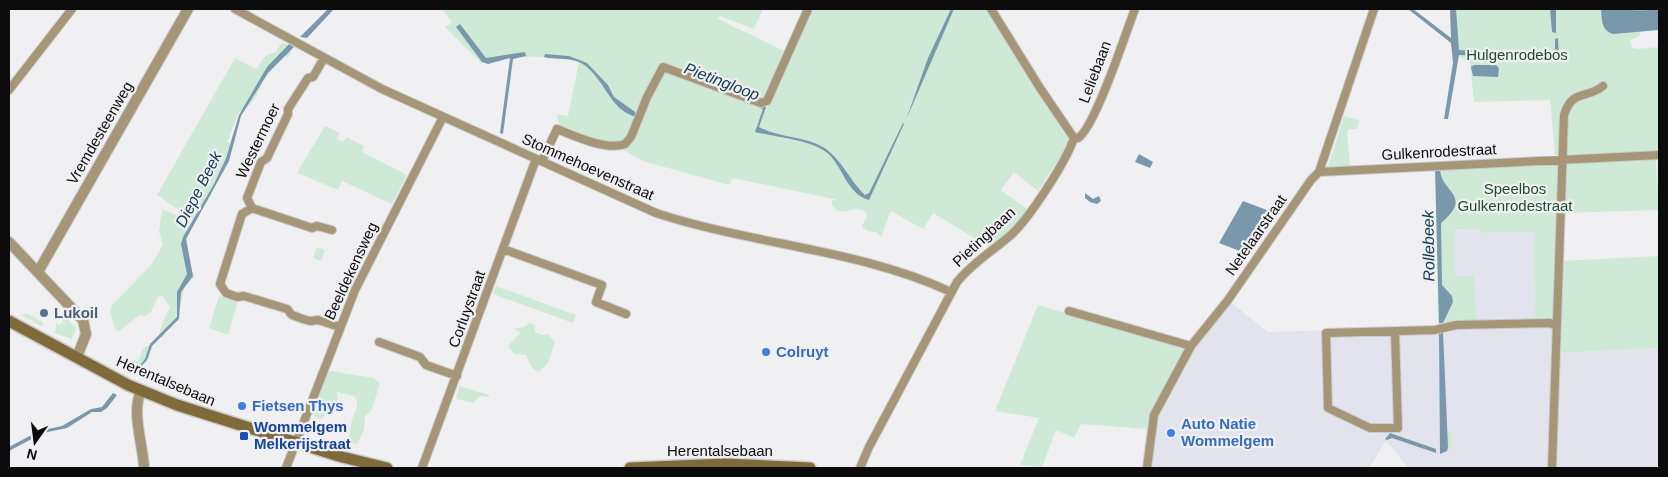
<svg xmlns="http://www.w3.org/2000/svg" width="1668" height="477" font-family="Helvetica,sans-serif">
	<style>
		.built { fill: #e3e3ed }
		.green { fill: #ceead6 }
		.water { fill: #7998ab }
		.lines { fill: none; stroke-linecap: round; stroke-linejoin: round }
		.minor-casing { stroke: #cbcbcd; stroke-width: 10 }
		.tertiary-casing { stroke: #cbcbcd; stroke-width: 12 }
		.secondary-casing { stroke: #cbcbcd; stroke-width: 14 }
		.minor { stroke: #a49676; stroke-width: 8 }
		.tertiary { stroke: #a49676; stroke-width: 10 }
		.secondary { stroke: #7f6a3a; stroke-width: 11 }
		.service-dot { fill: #5c6f8a; stroke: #f0f0f2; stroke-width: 2 }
		.shop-dot { fill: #3f7fe0; stroke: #f0f0f2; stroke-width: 2 }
		.transit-dot { fill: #1a4fb4; stroke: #f0f0f2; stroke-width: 2 }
		.labels { text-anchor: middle; stroke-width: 4.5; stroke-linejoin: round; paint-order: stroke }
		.park-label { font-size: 15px; fill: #1c4f30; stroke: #f0f0f2 }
		.street-label { font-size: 15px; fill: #0b0b0c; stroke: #f0f0f2 }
		.service-label { font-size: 15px; font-weight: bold; fill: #4e5e75; stroke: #f0f0f2; text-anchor: start }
		.shop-label { font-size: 15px; font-weight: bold; fill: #366cbe; stroke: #f0f0f2; text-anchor: start }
		.transit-label { font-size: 15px; font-weight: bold; fill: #164399; stroke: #f0f0f2; text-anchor: start }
		.water-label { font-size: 16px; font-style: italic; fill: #103c51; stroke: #f0f0f2 }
	</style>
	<rect width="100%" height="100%" fill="#f0f0f2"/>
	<!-- built -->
	<path class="built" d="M1480,229v4l54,-1 1,84 3,3h20l2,34 99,-5v120h-251l-18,-23 -5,-3 -16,26h-227l5,-46 4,-11 40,-65 37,-46 40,32 166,-5 21,-5 -1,-92z"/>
	<!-- green -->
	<path class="green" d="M442,9h321l-9,20 -34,-13 -2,3 68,33 -20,45 -5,3 -94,-34 -42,76c-21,5 -44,-6 -64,-12l-5,-16 12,2 11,-54c-32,-8 -67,-6 -98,1l-36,-36 7,-5z
		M812,9h175l46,76 38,52 -3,8 -30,46 -24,-19 -13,18 26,19 -11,16 -27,22 -56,-34 -10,16 -32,-18 -10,26 -5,-5 -9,-1 -5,-5 5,-9 -1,-5c-3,-1 -8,-4 -12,-3 -10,2 -15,6 -22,-4v-5h6l-105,-22 -4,7 -86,-24 -23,-13 45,-79 102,39z
		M1453,9h153l35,19 -1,8 -10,4 2,7 4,2 23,-2v104l-104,4 -5,-55 -76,2 -4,-40 -9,-4 -4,-6z
		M282,42l8,4v8l-3,3 -4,-1c-6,5 -16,13 -18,20 -5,14 -13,32 -26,36l-12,30 4,2 -17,40 -21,36 -36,-25 78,-137 21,11 10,-14 10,-3z
		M1344,116l15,4 -2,9h-8l-2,3 3,34 -22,1z
		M325,126l15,7 -3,6 6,3 3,-5 18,9 -2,6 45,23 -15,29 -50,-23 -4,9 -41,-17z
		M1656,159l3,51 -96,3 3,-49z
		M1561,160l-1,101 99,-5v92l-100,5 -1,-34h-20l-3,-3 -1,-84 -54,1v-4l-26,1 1,46h19l2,45 -38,4 -2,-154 2,-5z
		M162,209l14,6 12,18 -2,18 8,27 -9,8 -8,33 -11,10 -3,9h-5c0,-4 10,-29 12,-31l-8,-11 -4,1 -7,15 -6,4 -5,-1 -21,16 -4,-2 -5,-18 2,-6 40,-41 11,-20 -4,-13z
		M317,247l8,3 -4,11 -8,-3z
		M496,286l80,29 -3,8 -80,-29z
		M219,296l19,6 -10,33 -19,-7z
		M1038,305l149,43 -36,63 -5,18 -65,-5 -7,14 -18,-8 -14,37 -22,-2 19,-47 -44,-7z
		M26,313l17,9v5l-22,-12z
		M63,313l13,15 -4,11 -17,-6 1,-10 3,2 3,-2 5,2 -5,-4 3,-3 -4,-3z
		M529,323l6,2v7l7,3 6,-1 7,8 -7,21 -9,9 -7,-4 -6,-13 -12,-1 -6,-8 12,-13 -6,-5 11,-1z
		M148,345l5,2 -3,5 -1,6 -14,13 -5,1 -2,-5 1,-4 10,-3 4,-11z
		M331,371l42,7 7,5 -8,27 -7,6 -1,14 -6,13 -4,1 -6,-3c2,-7 2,-15 4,-21 3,-10 9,-14 2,-24l-17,-4 1,11 -9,2 -6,13 -4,1 -6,-4 12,-41z
		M459,386l30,9v2l-8,-1 -8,7 -17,-4z
		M1445,429l6,3v15l-5,6 -6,-7v-13z"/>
	<!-- water -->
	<path class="water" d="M328,9h6l-27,29 -7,-1z
		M951,9h3l-48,111 22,-62z
		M1408,9h5l38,29 -1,-29h6l3,41 93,4h3v-15l3,-1 1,19 -6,3 -94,-5 -11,64h-4l9,-56 -2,-20z
		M1550,9h6v24l-4,-1z
		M1601,9c20,0 38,3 58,0v21l-46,4c-12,-4 -11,-14 -12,-25z
		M460,24l26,34 39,-6 1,4 -13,3 -10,75 -3,-1 10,-75 -22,6 -6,-2 -26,-35z
		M289,44l5,3 -26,26 -27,43 -12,45 -43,78 7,37 -12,16 -2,27 -27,27 -5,14 -9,10 -1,-1 8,-10 5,-15 27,-27v-25l10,-18 -6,-30 2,-7 31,-53 12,-26 13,-43 28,-48z
		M545,54l24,2 18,7 21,22 6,12 24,17 -2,3c-28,-7 -32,-43 -57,-55 -10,-4 -21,-3 -31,-4l-4,-1z
		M1474,65h22l3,3 -1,9 -25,-1 -2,-9z
		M666,71l100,36 -7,20c20,11 45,9 64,20 18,11 27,34 42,48l4,-2 34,-70 1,1 -35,76c-23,-6 -26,-35 -43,-48 -16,-12 -51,-15 -71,-20l8,-23 -93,-35 -6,-1 -23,46 22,-47z
		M1139,154l14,8 -3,6 -15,-6z
		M1435,169h5c1,24 34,26 1,54l1,62 10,11 1,6 -10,21h-4z
		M1085,193l8,6 6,-3 2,5 -4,3 -7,-2 -5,-4z
		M1243,201l32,12 -25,42 -31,-12z
		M1439,332h4l5,115 -1,4 -7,3z
		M113,393l4,2 -10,13 -6,4h-9l-25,16 -24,5 -34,18v-4l30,-16 23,-5 29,-17 11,-2z
		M1390,433l46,16v4l-44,-15 -5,2 -2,-1z"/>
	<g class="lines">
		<defs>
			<path id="minor" d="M235,9l147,80 274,124c97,32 203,36 295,79
				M991,9l49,79 34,50
				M324,58l-11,19 -5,1 -20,31v5l-21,44 -6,4 -14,36 5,10 -10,6 -22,70 6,9 11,4 7,-1 43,13 5,6 11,4 7,2 8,-1 22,7
				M9,90l63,-81
				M1074,138h4c17,-10 48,-106 57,-129
				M542,161l15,-32c17,7 50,22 68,15l6,-7 16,-40 16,-30 98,36 6,-2 41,-92
				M1319,172l340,-17
				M252,208l60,20 5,-2 15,4
				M503,249l99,36 -6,17 30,12
				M1069,311l122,35
				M1395,332l3,96h-28l-42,-20 -2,-75 109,-3 21,-5 94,-2 6,3
				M379,342l41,15 6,8 31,11
				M286,468l69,-178 88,-173
				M422,468l114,-309
				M860,468l9,-21 88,-165c16,-20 36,-31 55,-48 18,-17 54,-72 62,-96
				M1147,468l7,-53 37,-69 37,-46 83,-120 8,-8 55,-163
				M1552,468l12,-353c9,-27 22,-15 39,-29"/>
			<path id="tertiary" d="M9,242l74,78 3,14 -9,23
				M38,272l150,-263
				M141,390c-10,24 2,53 3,78"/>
			<path id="secondary" d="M9,321l119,64 49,20 165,52 45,11
				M630,468l95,-4 85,4"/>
		</defs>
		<!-- minor casing -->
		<use href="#minor" class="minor-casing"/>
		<!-- tertiary casing -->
		<use href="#tertiary" class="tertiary-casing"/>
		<!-- secondary casing -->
		<use href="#secondary" class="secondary-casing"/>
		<!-- minor -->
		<use href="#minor" class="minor"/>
		<!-- tertiary -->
		<use href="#tertiary" class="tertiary"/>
		<!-- secondary -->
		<use href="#secondary" class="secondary"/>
	</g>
	<!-- markers -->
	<circle class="service-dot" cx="44" cy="313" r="5"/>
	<g class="shop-dot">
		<circle cx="766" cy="352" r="5"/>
		<circle cx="242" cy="406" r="5"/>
		<circle cx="1171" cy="433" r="5"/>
	</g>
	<rect class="transit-dot" x="239" y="431" width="10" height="10" rx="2.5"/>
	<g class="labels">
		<!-- park labels -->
		<g class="park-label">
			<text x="1517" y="60">Hulgenrodebos</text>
			<text x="1515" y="194">Speelbos<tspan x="1515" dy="17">Gulkenrodestraat</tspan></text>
		</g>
		<!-- street labels -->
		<g class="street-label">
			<text transform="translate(1095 72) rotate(-69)" y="5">Leliebaan</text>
			<text transform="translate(100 133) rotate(-60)" y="5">Vremdesteenweg</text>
			<text transform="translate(258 141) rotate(-64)" y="5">Westermoer</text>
			<text transform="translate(1439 152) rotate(-3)" y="5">Gulkenrodestraat</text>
			<text transform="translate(588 167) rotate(24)" y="5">Stommehoevenstraat</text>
			<text transform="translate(1256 235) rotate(-55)" y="5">Netelaarstraat</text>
			<text transform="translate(984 237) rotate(-43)" y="5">Pietingbaan</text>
			<text transform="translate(351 271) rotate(-65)" y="5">Beeldekensweg</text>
			<text transform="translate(467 309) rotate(-70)" y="5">Corluystraat</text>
			<text transform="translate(166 381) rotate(23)" y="5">Herentalsebaan</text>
			<text x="720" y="456">Herentalsebaan</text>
		</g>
		<!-- service labels -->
		<g class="service-label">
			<text x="54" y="318">Lukoil</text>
		</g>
		<!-- shop labels -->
		<g class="shop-label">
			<text x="776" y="357">Colruyt</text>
			<text x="252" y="411">Fietsen Thys</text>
			<text x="1181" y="429">Auto Natie<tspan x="1181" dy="17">Wommelgem</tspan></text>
		</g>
		<!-- transit labels -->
		<g class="transit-label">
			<text x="254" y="432">Wommelgem<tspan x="254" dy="17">Melkerijstraat</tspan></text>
		</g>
		<!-- water labels -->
		<g class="water-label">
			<text transform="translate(722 81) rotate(21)" y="6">Pietingloop</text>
			<text transform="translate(198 189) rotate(-63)" y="6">Diepe Beek</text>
			<text transform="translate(1428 246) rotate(-91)" y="6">Rollebeek</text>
		</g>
	</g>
	<!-- border -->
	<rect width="1668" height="477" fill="none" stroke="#0b0b0c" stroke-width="20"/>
	<!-- north arrow -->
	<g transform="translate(35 442) rotate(194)" stroke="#f0f0f2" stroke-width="4" paint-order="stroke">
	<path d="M0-4L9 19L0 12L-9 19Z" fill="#0b0b0c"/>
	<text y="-8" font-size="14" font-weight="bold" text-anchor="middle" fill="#0b0b0c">N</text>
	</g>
</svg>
